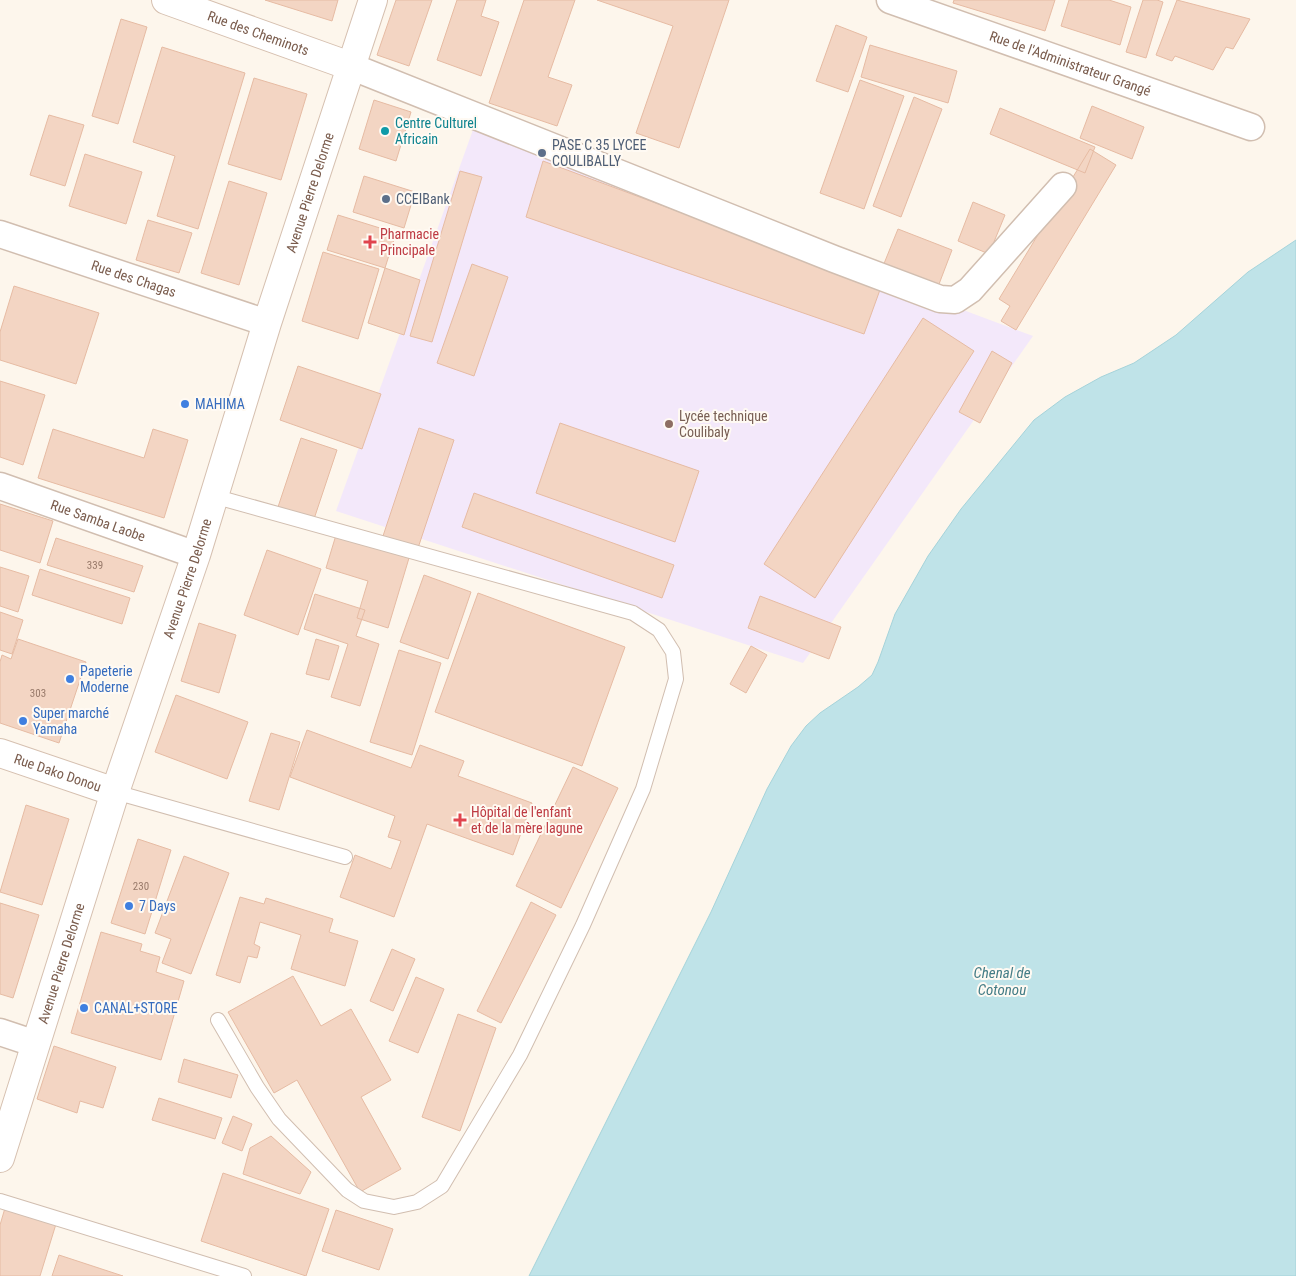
<svg xmlns="http://www.w3.org/2000/svg" width="1296" height="1276" font-family="'Roboto Condensed',sans-serif">
	<style>
		.education { fill: #f3e8fa }
		.water { fill: #bfe3e8; stroke: #a5d3da }
		.building { fill: #f3d5c3; stroke: #e6bba3 }
		.lines { fill: none; stroke-linecap: round; stroke-linejoin: round }
		.lane-casing { stroke: #d1beb0; stroke-width: 16 }
		.street-casing { stroke: #d1beb0; stroke-width: 29 }
		.secondary-casing { stroke: #d6c0b0; stroke-width: 30 }
		.lane { stroke: #fff; stroke-width: 14 }
		.street { stroke: #fff; stroke-width: 26 }
		.secondary { stroke: #fff; stroke-width: 28 }
		.culture-dot { fill: #0f9aa8; stroke: #fffaf3; stroke-width: 2 }
		.service-dot { fill: #5c6f8a; stroke: #fffaf3; stroke-width: 2 }
		.health-dot { fill: #e0444e; stroke: #fffaf3; stroke-width: 2 }
		.shop-dot { fill: #3f7fe0; stroke: #fffaf3; stroke-width: 2 }
		.education-dot { fill: #8d6e63; stroke: #fffaf3; stroke-width: 2 }
		.labels { text-anchor: middle; stroke-width: 4; stroke-linejoin: round; paint-order: stroke }
		.number-label { font-size: 11px; fill: #987a6a }
		.street-label { font-size: 14px; fill: #7a5c4d; stroke: #fffaf3 }
		.culture-label { font-size: 14px; fill: #0d838f; stroke: #fffaf3; text-anchor: start }
		.service-label { font-size: 14px; fill: #4e5e75; stroke: #fffaf3; text-anchor: start }
		.health-label { font-size: 14px; fill: #be3a42; stroke: #fffaf3; text-anchor: start }
		.shop-label { font-size: 14px; fill: #366cbe; stroke: #fffaf3; text-anchor: start }
		.education-label { font-size: 14px; fill: #785e54; stroke: #fffaf3; text-anchor: start }
		.water-label { font-size: 15px; font-style: italic; fill: #437c86; stroke: #fffaf3 }
	</style>
	<rect width="100%" height="100%" fill="#fdf6ec"/>
	<!-- education -->
	<path class="education" d="M474,127l559,209 -230,327 -467,-152z"/>
	<!-- water -->
	<path class="water" d="M1296,240v1036h-767l182,-364 56,-123 24,-43 15,-20 14,-13 38,-26 14,-12 6,-13 17,-48 33,-58 33,-47 73,-89 31,-23 36,-20 33,-14 42,-28 72,-63z"/>
	<!-- building -->
	<path class="building" d="M265,0h73l-6,21z
		M396,0h36l-23,66 -32,-11z
		M457,0h29l-5,16 18,6 -18,54 -44,-16z
		M524,0h51l-27,77 24,8 -15,41 -68,-23z
		M597,0h132l-50,148 -43,-15 37,-107z
		M954,0h101l-10,31 -92,-28z
		M1069,0h40l22,7 -11,38 -59,-19z
		M1143,0h14l6,2 -17,56 -20,-6z
		M1177,0l73,19 -17,30 -7,-2 -13,23 -38,-14 -3,5 -16,-6z
		M121,19l26,8 -29,97 -26,-8z
		M836,25l31,12 -19,55 -32,-11z
		M870,45l87,26 -9,32 -87,-26z
		M162,47l83,26 -47,156 -41,-13 18,-60 -42,-14z
		M254,78l53,16 -26,86 -53,-16z
		M860,80l44,16 -40,113 -44,-16z
		M914,97l28,12 -41,108 -28,-11z
		M374,100l37,12 -15,49 -37,-12z
		M1092,106l52,21 -12,32 -52,-21z
		M1000,108l95,39 -10,26 -95,-39z
		M49,115l35,10 -19,61 -35,-11z
		M1090,149l26,16 -100,165 -15,-9 9,-15 -11,-7z
		M85,154l57,18 -16,52 -57,-18z
		M543,161l338,126 -17,47 -338,-117z
		M460,171l22,6 -50,165 -22,-6z
		M364,176l51,16 -11,36 -51,-16z
		M229,181l38,12 -28,92 -38,-12z
		M973,202l32,13 -16,39 -31,-13z
		M338,215l58,18 -11,35 -58,-18z
		M148,220l44,13 -13,40 -43,-13z
		M898,229l54,21 -16,42 -55,-21z
		M323,252l56,17 -21,70 -56,-18z
		M472,264l36,13 -34,99 -37,-13z
		M385,268l35,12 -16,55 -36,-12z
		M14,286l85,27 -23,71 -76,-24v-28z
		M923,318l51,33 -159,247 -51,-34z
		M992,351l20,12 -32,60 -21,-11z
		M298,366l83,28 -19,55 -82,-29z
		M0,381l45,14 -22,70 -23,-8z
		M560,423l139,48 -24,71 -139,-49z
		M419,428l35,12 -36,108 -35,-12z
		M53,429l91,29 9,-29 35,11 -24,78 -126,-40z
		M301,438l36,12 -24,72 -36,-12z
		M474,493l200,72 -12,33 -200,-71z
		M0,504l53,17 -13,42 -40,-13z
		M336,535l73,23 -21,70 -31,-10 11,-37 -42,-13z
		M56,538l87,28 -9,26 -87,-27z
		M267,550l54,19 -23,66 -54,-20z
		M0,567l29,9 -11,36 -18,-6z
		M40,569l90,29 -8,26 -90,-29z
		M424,575l47,17 -23,67 -48,-17z
		M478,593l147,54 -43,119 -147,-54z
		M315,594l50,16 -9,26 23,8 -19,62 -29,-9 17,-53 -44,-15z
		M760,596l81,31 -12,32 -81,-31z
		M0,612l23,8 -11,34 -12,-4z
		M199,623l37,12 -17,58 -38,-12z
		M18,639l68,23 -27,81 -59,-20v-61l2,-7 9,4z
		M316,639l23,7 -10,34 -23,-6z
		M751,646l16,9 -21,38 -16,-9z
		M399,650l42,13 -29,92 -42,-13z
		M176,695l72,27 -21,57 -72,-27z
		M307,730l104,38 9,-23 44,16 -6,15 74,27 -19,52 -86,-31 -33,93 -54,-20 15,-42 36,14 10,-28 -13,-4 7,-21 -105,-39z
		M271,733l29,9 -21,68 -30,-9z
		M573,767l45,21 -57,120 -45,-22z
		M26,805l43,14 -27,86 -42,-13z
		M138,839l33,11 -26,84 -34,-11z
		M184,856l45,17 -38,101 -29,-11 9,-24 -16,-6z
		M240,897l24,7 2,-6 67,21 -4,13 29,9 -13,45 -54,-17 10,-34 -41,-13 -6,22 6,3 -3,11 -9,-2 -8,27 -24,-8z
		M531,902l25,13 -55,108 -24,-12z
		M0,903l39,12 -26,83 -13,-4z
		M101,932l41,12 -2,7 20,6 -4,15 28,9 -23,79 -90,-27z
		M392,949l23,10 -22,52 -23,-10z
		M293,976l28,50 30,-17 40,71 -30,17 40,72 -41,23 -63,-112 -23,13 -46,-81z
		M416,977l28,12 -26,64 -29,-12z
		M458,1014l38,14 -36,103 -38,-14z
		M54,1046l62,21 -13,41 -23,-7 -3,12 -40,-14z
		M184,1059l54,16 -7,23 -53,-16z
		M159,1098l63,20 -7,21 -63,-19z
		M233,1116l19,8 -10,27 -20,-8z
		M271,1136l40,36 -11,22 -57,-20 7,-26z
		M223,1173l106,36 -23,67 -105,-35z
		M5,1208l51,16 -16,52h-40v-51z
		M336,1210l57,19 -14,41 -57,-19z
		M59,1255l64,21h-71z"/>
	<g class="lines">
		<defs>
			<path id="lane" d="M213,496l420,117 26,17 14,22 3,27 -33,110 -60,136 -63,130 -78,131 -25,16 -23,5 -30,-6 -17,-11 -68,-71 -22,-32 -39,-67
				M115,792l230,65
				M0,1201l244,75"/>
			<g id="street">
				<path id="s1" d="M890,0l361,127"/>
				<path d="M350,66l484,193 106,40 15,1 15,-10 93,-104"/>
				<path id="s2" d="M0,234l267,89"/>
				<path id="s3" d="M0,486l196,69"/>
				<path d="M0,1032l36,12"/>
			</g>
			<g id="secondary">
				<path id="s4" d="M166,0l184,66"/>
				<path id="s5" d="M0,753l115,39"/>
				<path id="s6" d="M0,1158l115,-366 81,-237 71,-232 106,-323"/>
			</g>
		</defs>
		<!-- lane casing -->
		<use href="#lane" class="lane-casing"/>
		<!-- street casing -->
		<use href="#street" class="street-casing"/>
		<!-- secondary casing -->
		<use href="#secondary" class="secondary-casing"/>
		<!-- lane -->
		<use href="#lane" class="lane"/>
		<!-- street -->
		<use href="#street" class="street"/>
		<!-- secondary -->
		<use href="#secondary" class="secondary"/>
	</g>
	<!-- markers -->
	<circle class="culture-dot" cx="385" cy="131" r="5"/>
	<g class="service-dot">
		<circle cx="542" cy="153" r="5"/>
		<circle cx="386" cy="199" r="5"/>
	</g>
	<g class="health-dot">
		<path d="M367.5 234.5h5v5h5v5h-5v5h-5v-5h-5v-5h5z"/>
		<path d="M457.5 812.5h5v5h5v5h-5v5h-5v-5h-5v-5h5z"/>
	</g>
	<g class="shop-dot">
		<circle cx="185" cy="404" r="5"/>
		<circle cx="70" cy="679" r="5"/>
		<circle cx="23" cy="721" r="5"/>
		<circle cx="129" cy="906" r="5"/>
		<circle cx="84" cy="1008" r="5"/>
	</g>
	<circle class="education-dot" cx="669" cy="424" r="5"/>
	<g class="labels">
		<!-- number labels -->
		<g class="number-label">
			<text x="95" y="569">339</text>
			<text x="38" y="697">303</text>
			<text x="141" y="890">230</text>
		</g>
		<!-- street labels -->
		<g class="street-label">
			<text dy="5" stroke="none"><textPath href="#s4" startOffset="98">Rue des Cheminots</textPath></text>
			<text dy="5" stroke="none"><textPath href="#s1" startOffset="191">Rue de l'Administrateur Grangé</textPath></text>
			<text dy="5" stroke="none"><textPath href="#s6" startOffset="1014">Avenue Pierre Delorme</textPath></text>
			<text dy="5" stroke="none"><textPath href="#s2" startOffset="141">Rue des Chagas</textPath></text>
			<text dy="5" stroke="none"><textPath href="#s3" startOffset="104">Rue Samba Laobe</textPath></text>
			<text dy="5" stroke="none"><textPath href="#s6" startOffset="609">Avenue Pierre Delorme</textPath></text>
			<text dy="5" stroke="none"><textPath href="#s5" startOffset="61">Rue Dako Donou</textPath></text>
			<text dy="5" stroke="none"><textPath href="#s6" startOffset="204">Avenue Pierre Delorme</textPath></text>
		</g>
		<!-- culture labels -->
		<g class="culture-label">
			<text x="395" y="128">Centre Culturel<tspan x="395" dy="16">Africain</tspan></text>
		</g>
		<!-- service labels -->
		<g class="service-label">
			<text x="552" y="150">PASE C 35 LYCEE<tspan x="552" dy="16">COULIBALLY</tspan></text>
			<text x="396" y="204">CCEIBank</text>
		</g>
		<!-- health labels -->
		<g class="health-label">
			<text x="380" y="239">Pharmacie<tspan x="380" dy="16">Principale</tspan></text>
			<text x="471" y="817">Hôpital de l'enfant<tspan x="471" dy="16">et de la mère lagune</tspan></text>
		</g>
		<!-- shop labels -->
		<g class="shop-label">
			<text x="195" y="409">MAHIMA</text>
			<text x="80" y="676">Papeterie<tspan x="80" dy="16">Moderne</tspan></text>
			<text x="33" y="718">Super marché<tspan x="33" dy="16">Yamaha</tspan></text>
			<text x="139" y="911">7 Days</text>
			<text x="94" y="1013">CANAL+STORE</text>
		</g>
		<!-- education labels -->
		<g class="education-label">
			<text x="679" y="421">Lycée technique<tspan x="679" dy="16">Coulibaly</tspan></text>
		</g>
		<!-- water labels -->
		<g class="water-label">
			<text x="1002" y="978">Chenal de<tspan x="1002" dy="17">Cotonou</tspan></text>
		</g>
	</g>
</svg>
